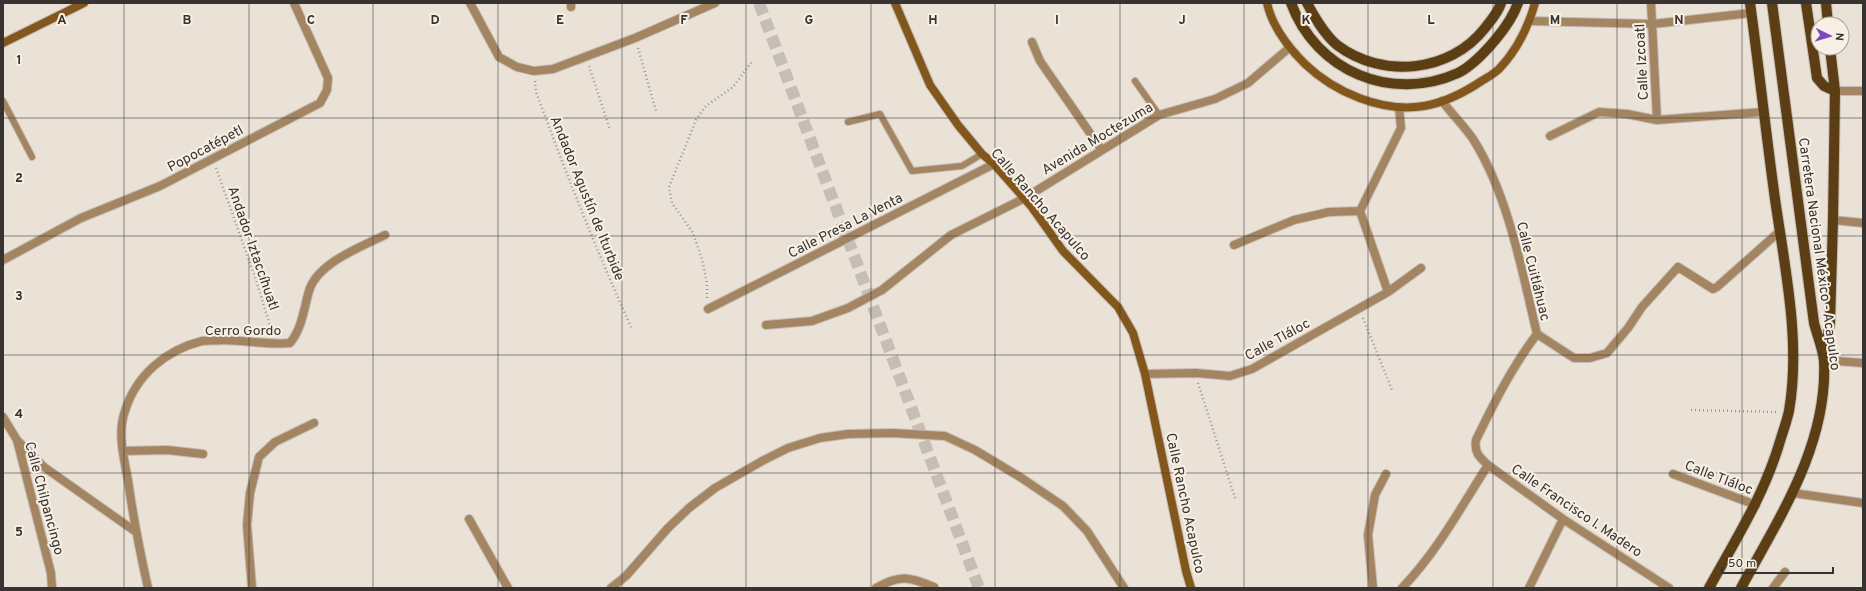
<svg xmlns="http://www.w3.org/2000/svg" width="1866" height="591" font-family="Overpass,sans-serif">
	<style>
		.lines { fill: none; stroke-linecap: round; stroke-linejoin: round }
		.highway-tunnel { stroke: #c6beb6; stroke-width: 12; stroke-dasharray: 12 6; stroke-linecap: butt }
		.lane-casing { stroke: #c6beb6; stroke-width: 8 }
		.street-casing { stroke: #c6beb6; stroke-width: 10 }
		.secondary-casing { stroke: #c6beb6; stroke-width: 10 }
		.primary-casing { stroke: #c6beb6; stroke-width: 12 }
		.path { stroke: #9d968f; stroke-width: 2.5; stroke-dasharray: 1 3; stroke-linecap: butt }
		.lane { stroke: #a48562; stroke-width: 6 }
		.street { stroke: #a48562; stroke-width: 8 }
		.secondary { stroke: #83571b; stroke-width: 8 }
		.primary { stroke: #5c3e14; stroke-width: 10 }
		.grid { fill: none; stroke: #373330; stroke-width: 1; stroke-opacity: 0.55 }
		.labels { text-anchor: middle; stroke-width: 4; stroke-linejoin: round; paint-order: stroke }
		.street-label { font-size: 14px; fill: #373330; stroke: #f8efe5 }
		.grid-label { font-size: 13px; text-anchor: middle; font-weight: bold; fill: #373330; stroke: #f8efe5; stroke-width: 4; stroke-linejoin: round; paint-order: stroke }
	</style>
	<rect width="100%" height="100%" fill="#eae1d7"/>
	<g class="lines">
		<!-- highway-tunnel -->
		<path class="highway-tunnel" d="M759,3l220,585"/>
		<defs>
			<path id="lane" d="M1135,81l24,34
				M3,101l29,56
				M848,122l32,-8 32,57 50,-5 20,-12"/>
			<path id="street" d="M470,3l29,54 18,10 17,4 19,-2 82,-31 80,-35
				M571,3v4
				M1651,3l6,117
				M1530,21l123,3 98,-11
				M1032,42l8,19 61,88
				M1835,91h28
				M1442,101c10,13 22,25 31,38 35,55 49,132 64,195 -25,33 -43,69 -61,106 -2,12 3,17 12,25l75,54 106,69
				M1550,136l49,-24 28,2 30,6 106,-8
				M1833,220l30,3
				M1234,245l60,-25 35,-8 31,-1
				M3,260l78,-42 79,-32 160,-83 7,-13 1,-12 -34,-75
				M1388,292l-28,-81 41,-83 -2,-21
				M708,309l286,-145
				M766,325l46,-4 36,-13 34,-18 69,-55 72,-36 136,-84 56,-16 33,-16 41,-35
				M1537,334l37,24h16l17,-5 21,-25 14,-21 36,-40 35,22 4,-2 63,-56
				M1824,360l39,3
				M1145,374l51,-1 34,3 22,-7 136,-77 33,-24
				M3,417l14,23 34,133 1,15
				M18,441l26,26 92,65
				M123,451l44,-1 36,4
				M1673,474l83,31
				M1793,493l70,10
				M469,519l39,69
				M148,588c-8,-36 -15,-71 -20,-108 -4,-22 -11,-47 -3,-69 11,-36 41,-61 77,-70 6,-1 13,0 18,-1 24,0 47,5 70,3 12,-14 14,-35 19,-52 8,-28 52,-44 76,-56
				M252,588l-5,-63 3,-32 9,-36 16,-15 39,-19
				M611,588l15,-12 42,-48 21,-20 26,-20 49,-28 24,-12 32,-10 28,-4 44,-1 53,3 30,14 45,27 43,29 24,25 37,57
				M876,588c24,-14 34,-11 58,-1
				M1373,588l-5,-53 7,-40 11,-21
				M1402,588c35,-36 59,-81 86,-123
				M1529,588l34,-69
				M1773,588l12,-16"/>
			<path id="secondary" d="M895,3l35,82 28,40 24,29 12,10 37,42 32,45 55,56 15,26 12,41 41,197 5,17
				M1267,3c5,23 21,44 38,61 29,28 77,49 119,42 19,-3 37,-12 53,-22 7,-5 16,-9 22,-15 18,-19 29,-41 36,-66
				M3,43l81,-40"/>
			<path id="primary" d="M1291,3c25,68 100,100 167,70 14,-7 28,-22 38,-34 10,-12 17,-22 22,-36
				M1307,3c8,15 17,31 30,42 45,34 113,28 148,-17 6,-8 13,-15 16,-25
				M1806,3l11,75 7,8 11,5
				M1826,3l2,21
				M1824,356l6,-33 3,-103 2,-129 -5,-43
				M1709,588c28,-51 56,-94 72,-150 3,-9 6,-18 8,-27 12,-69 -4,-142 -14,-212 -9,-65 -16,-131 -25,-196
				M1741,588c38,-70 87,-143 83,-227 -1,-12 -7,-26 -10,-38l-42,-320"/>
		</defs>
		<!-- lane casing -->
		<use href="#lane" class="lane-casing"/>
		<!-- street casing -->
		<use href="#street" class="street-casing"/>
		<!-- secondary casing -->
		<use href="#secondary" class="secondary-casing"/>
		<!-- primary casing -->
		<use href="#primary" class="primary-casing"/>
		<!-- path -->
		<path class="path" d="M638,48l18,63
			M589,66l21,64
			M535,81l1,11c30,81 60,158 96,237
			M216,168l40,112 16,52
			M707,298v-14l-5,-25 -9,-26 -21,-30 -3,-16 27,-67 10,-14 27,-19 20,-27
			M1363,318l29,72
			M1198,383l38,118
			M1691,410l85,2"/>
		<!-- lane -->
		<use href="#lane" class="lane"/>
		<!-- street -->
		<use href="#street" class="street"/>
		<!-- secondary -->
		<use href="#secondary" class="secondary"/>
		<!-- primary -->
		<use href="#primary" class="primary"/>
	</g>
	<!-- grid -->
	<path class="grid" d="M124,3v585M249,3v585M373,3v585M498,3v585M622,3v585M746,3v585M871,3v585M995,3v585M1120,3v585M1244,3v585M1368,3v585M1493,3v585M1617,3v585M1742,3v585M3,118h1860M3,236h1860M3,355h1860M3,473h1860"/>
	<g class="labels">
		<!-- street labels -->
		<g class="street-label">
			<text transform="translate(1641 62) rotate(-93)" y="5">Calle Izcoatl</text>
			<text transform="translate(1097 138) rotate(-31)" y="5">Avenida Moctezuma</text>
			<text transform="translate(205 148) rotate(-28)" y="5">Popocatépetl</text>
			<text transform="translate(588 198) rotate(68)" y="5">Andador Agustín de Iturbide</text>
			<text transform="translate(1041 204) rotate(49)" y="5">Calle Rancho Acapulco</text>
			<text transform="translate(845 225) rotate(-27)" y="5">Calle Presa La Venta</text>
			<text transform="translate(254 248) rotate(71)" y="5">Andador Iztaccíhuatl</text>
			<text transform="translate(1820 254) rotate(82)" y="5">Carretera Nacional México - Acapulco</text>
			<text transform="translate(1534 271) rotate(76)" y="5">Calle Cuitláhuac</text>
			<text x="243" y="335">Cerro Gordo</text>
			<text transform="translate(1277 339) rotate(-29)" y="5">Calle Tláloc</text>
			<text transform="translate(1719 477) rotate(21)" y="5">Calle Tláloc</text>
			<text transform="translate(45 498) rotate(75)" y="5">Calle Chilpancingo</text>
			<text transform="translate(1186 503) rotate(78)" y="5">Calle Rancho Acapulco</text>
			<text transform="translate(1577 510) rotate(34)" y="5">Calle Francisco I. Madero</text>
		</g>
	</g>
	<g class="grid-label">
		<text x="62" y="24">A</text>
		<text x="187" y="24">B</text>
		<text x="311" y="24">C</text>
		<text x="435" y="24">D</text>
		<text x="560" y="24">E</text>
		<text x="684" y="24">F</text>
		<text x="809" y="24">G</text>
		<text x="933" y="24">H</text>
		<text x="1057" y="24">I</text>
		<text x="1182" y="24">J</text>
		<text x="1306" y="24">K</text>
		<text x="1431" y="24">L</text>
		<text x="1555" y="24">M</text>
		<text x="1679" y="24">N</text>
		<text x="19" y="64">1</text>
		<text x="19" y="182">2</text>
		<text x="19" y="300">3</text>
		<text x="19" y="418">4</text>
		<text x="19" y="536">5</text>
	</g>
	<!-- border -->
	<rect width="1866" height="591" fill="none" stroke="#373330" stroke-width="8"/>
	<!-- north arrow -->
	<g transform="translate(1830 36) rotate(95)"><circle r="19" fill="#f8efe5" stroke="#aba49d"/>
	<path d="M0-3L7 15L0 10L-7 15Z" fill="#7b4bc3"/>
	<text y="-6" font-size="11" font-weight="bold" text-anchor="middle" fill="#373330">N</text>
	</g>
	<!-- scale -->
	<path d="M1722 567v6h111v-6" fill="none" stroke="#373330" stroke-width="2"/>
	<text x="1728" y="567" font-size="12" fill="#373330" stroke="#f8efe5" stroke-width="3" paint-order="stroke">50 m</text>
</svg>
